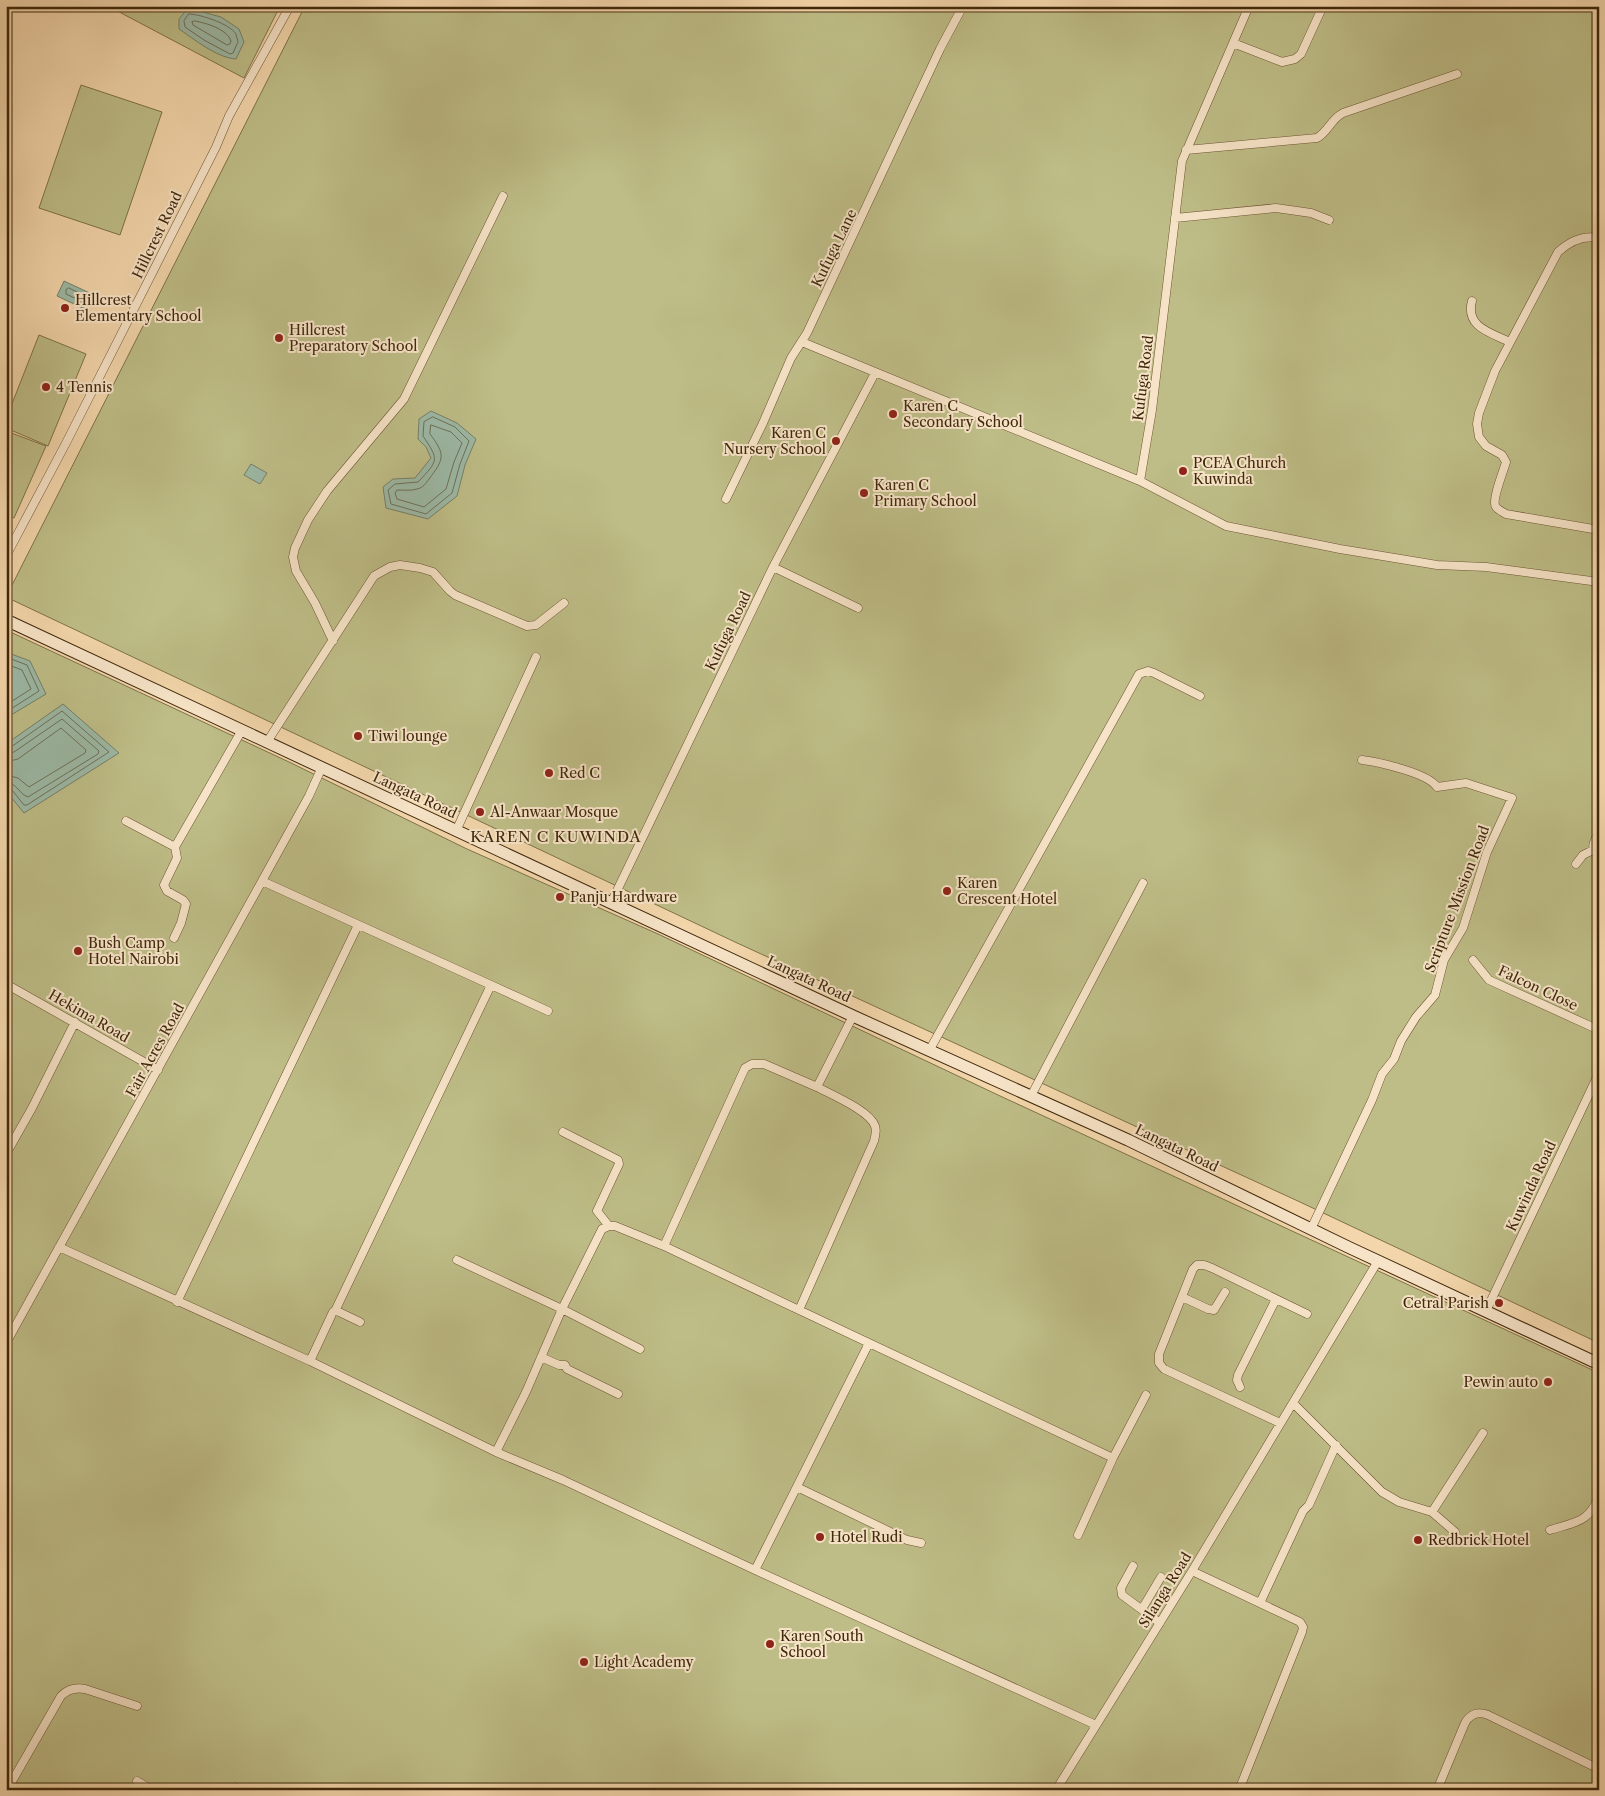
<svg xmlns="http://www.w3.org/2000/svg" width="1605" height="1796" viewBox="0 0 1605 1796" font-family="'Libre Caslon Text',serif">
  <rect width="100%" height="100%" fill="#f3d6ab"/>
  <filter id="stains"><feTurbulence type="fractalNoise" baseFrequency=".004" numOctaves="4"/><feColorMatrix values="0 0 0 0 .2 0 0 0 0 .09 0 0 0 0 .02 0 0 0 .5 -.17"/></filter>
  <radialGradient id="worn" r=".72"><stop offset=".6" stop-color="#630" stop-opacity="0"/><stop offset="1" stop-color="#630" stop-opacity=".3"/></radialGradient>
  <path fill="#bebd87" stroke="#7f7249" d="M108,6H280L244,78Z
    M305,6H1599V1343L1300,1202L735,942L6,597Z
    M81,85L162,112L120,235L39,208Z
    M39,335L86,354L48,446L6,428V419Z
    M6,431L46,446L14,518L6,515Z
    M6,630L289,762L467,849L658,934L998,1095L1599,1373V1790H6Z"/>
  <path fill="#9cb9a6" stroke="#777f68" d="M188,8L221,17L239,29L244,42L236,59C217,58 194,39 179,29V19Z
    M64,281L94,295L87,310L57,296Z
    M431,411L457,423L476,439L465,465L457,496L428,519L386,508L383,487L393,479L415,478L431,458L426,447L418,439L419,419Z
    M251,464L267,473L260,484L244,475Z
    M6,652L30,661L46,694L6,718Z
    M63,704L119,753L24,813L6,791V744Z"/>
  <g fill="none" stroke-linecap="round" stroke-linejoin="round">
    <path stroke="#6e7058" stroke-width="1" d="M189,14C200,14 230,24 236,34C236,35 238,41 238,42L233,53L230,54L204,40L185,27L184,21Z
      M195,21C206,23 227,29 231,41L230,44L227,45L193,25L192,22Z
      M69,288L85,296V301L83,302L66,294V290Z
      M433,417L455,427L469,441L460,464L452,493L426,514L391,504L388,490L395,484L418,482C439,460 439,460 423,436L424,422Z
      M431,425L451,432L462,443L454,462L446,489L424,507L397,499L395,493L397,490C404,490 411,491 417,489C423,488 426,483 429,479C444,459 446,455 430,434Z
      M6,657L27,665L39,691L6,712
      M6,664L22,670L31,689L6,705
      M6,748L11,747L62,711L109,752L27,805H24L12,790L6,789
      M6,754L14,752L62,719L99,751L98,754L28,797C19,794 17,783 6,782
      M6,762L18,759L61,728L86,750L85,753L29,787L18,778L6,775"/>
    <g stroke="#6d5433" stroke-width="9">
      <path id="street" d="M1233,43L1282,62L1295,59L1301,54L1323,6
        M1186,150L1317,138C1328,132 1331,119 1343,113L1457,74
        M1175,218L1276,208L1311,213L1329,220
        M1599,238C1583,235 1570,241 1558,252L1495,371L1479,413L1477,424L1479,437L1486,446L1502,455L1506,462C1504,470 1491,501 1496,507C1498,510 1503,512 1506,514L1599,530
        M1472,301C1465,327 1491,333 1510,342
        M802,342L1140,481L1226,526L1340,549L1437,565L1486,567L1599,582
        M1140,481L1152,410L1182,161L1249,6
        M726,499L763,423L791,358L807,333L940,49L963,6
        M6,556L66,443L216,147L229,116L290,6
        M773,567L858,608
        M333,641L315,603L296,571L293,557L295,548L308,520L327,491L404,399L503,196
        M267,742L374,576L390,567L400,565L420,568L433,572L450,591L455,595L527,626L536,625L564,603
        M126,821L175,847L242,730
        M456,831L536,657
        M1599,832C1594,842 1589,848 1599,856
        M1576,864L1583,855L1593,850
        M262,881L491,985L335,1311
        M611,903L773,567L875,373
        M174,938L181,923L186,904L183,900L167,891L164,885L177,858L175,847
        M1473,960L1489,980L1599,1030
        M6,984L158,1070
        M491,985L548,1011
        M929,1051L1139,674L1148,671L1154,673L1200,696
        M817,1087C832,1095 870,1111 875,1126C877,1131 875,1137 874,1141L799,1310L1113,1458
        M1031,1096L1143,883
        M563,1132L618,1160L619,1164L597,1211L609,1226
        M6,1154L32,1108L75,1022
        M1311,1229L1372,1100L1382,1074L1394,1059L1401,1041L1416,1017L1435,995L1444,960L1463,928L1487,852L1512,798L1466,783L1437,787C1428,773 1378,762 1362,760
        M664,1246L799,1310
        M59,1247L310,1361L496,1452L563,1480L755,1570L1096,1725
        M457,1260L562,1309L640,1349
        M1182,1297L1208,1309L1214,1310L1225,1292
        M177,1302L358,925
        M1486,1311L1599,1073
        M6,1343L262,881L309,796L322,767
        M541,1357L559,1365H565L567,1369L618,1394
        M310,1361L333,1312L337,1311L360,1322
        M1240,1387L1237,1380L1238,1375L1276,1299
        M1293,1403L1382,1492L1399,1502L1432,1512L1455,1532
        M1280,1423L1164,1369L1159,1363V1354L1193,1269L1197,1265H1204L1212,1268L1307,1314
        M496,1452L526,1392L562,1309L602,1229L609,1226H615L664,1246L745,1068L752,1064H764L817,1087L853,1016
        M797,1487L907,1540L921,1543
        M1432,1512L1483,1433
        M1550,1530C1575,1522 1589,1523 1599,1496
        M1078,1535L1113,1458L1146,1395
        M1133,1566L1121,1588L1122,1595L1160,1623
        M755,1570L869,1343
        M1192,1571L1300,1622L1303,1627L1302,1632L1239,1790
        M1260,1603L1303,1511L1309,1505L1336,1445
        M1142,1609L1161,1577
        M137,1781L152,1790
        M7,1790L61,1696C68,1689 75,1687 85,1689L137,1706
        M234,1790L235,1787
        M1056,1790L1192,1571L1378,1261
        M1437,1790L1465,1723C1470,1714 1478,1711 1488,1715L1599,1769"/>
    </g>
    <g stroke="#40280b" stroke-width="13">
      <path id="secondary" d="M6,620L853,1016L1128,1140L1348,1247L1599,1364"/>
    </g>
    <use href="#street" stroke="#f7e4c8" stroke-width="8"/>
    <use href="#secondary" stroke="#f7e4c8" stroke-width="11"/>
  </g>
  <g fill="#8f2418" stroke="#f7e4c8" stroke-width="2">
    <circle cx="65" cy="308" r="5"/>
    <circle cx="279" cy="338" r="5"/>
    <circle cx="46" cy="387" r="5"/>
    <circle cx="893" cy="414" r="5"/>
    <circle cx="836" cy="441" r="5"/>
    <circle cx="1183" cy="471" r="5"/>
    <circle cx="864" cy="493" r="5"/>
    <circle cx="358" cy="736" r="5"/>
    <circle cx="549" cy="773" r="5"/>
    <circle cx="480" cy="812" r="5"/>
    <circle cx="947" cy="891" r="5"/>
    <circle cx="560" cy="897" r="5"/>
    <circle cx="78" cy="951" r="5"/>
    <circle cx="1499" cy="1303" r="5"/>
    <circle cx="1548" cy="1382" r="5"/>
    <circle cx="820" cy="1537" r="5"/>
    <circle cx="1418" cy="1540" r="5"/>
    <circle cx="770" cy="1644" r="5"/>
    <circle cx="584" cy="1662" r="5"/>
  </g>
  <g text-anchor="middle" dominant-baseline="central" stroke-width="4" stroke-linejoin="round" paint-order="stroke">
    <g font-size="14" fill="#40280b" stroke="#f7e4c8">
      <text transform="translate(157 235) rotate(-64)">Hillcrest Road</text>
      <text transform="translate(834 248) rotate(-64)">Kufuga Lane</text>
      <text transform="translate(1143 378) rotate(-83)">Kufuga Road</text>
      <text transform="translate(728 631) rotate(-64)">Kufuga Road</text>
      <text transform="translate(415 795) rotate(25)">Langata Road</text>
      <text transform="translate(1457 899) rotate(-69)">Scripture Mission Road</text>
      <text transform="translate(809 979) rotate(25)">Langata Road</text>
      <text transform="translate(1538 988) rotate(25)">Falcon Close</text>
      <text transform="translate(89 1016) rotate(30)">Hekima Road</text>
      <text transform="translate(155 1050) rotate(-61)">Fair Acres Road</text>
      <text transform="translate(1177 1148) rotate(26)">Langata Road</text>
      <text transform="translate(1531 1186) rotate(-65)">Kuwinda Road</text>
      <text transform="translate(1165 1590) rotate(-58)">Silanga Road</text>
    </g>
    <g font-size="14" fill="#40280b" stroke="#f7e4c8" text-anchor="start">
      <text x="75" y="300">Hillcrest<tspan x="75" dy="16">Elementary School</tspan></text>
      <text x="289" y="330">Hillcrest<tspan x="289" dy="16">Preparatory School</tspan></text>
      <text x="56" y="387">4 Tennis</text>
      <text x="903" y="406">Karen C<tspan x="903" dy="16">Secondary School</tspan></text>
      <text x="826" y="433" text-anchor="end">Karen C<tspan x="826" dy="16">Nursery School</tspan></text>
      <text x="1193" y="463">PCEA Church<tspan x="1193" dy="16">Kuwinda</tspan></text>
      <text x="874" y="485">Karen C<tspan x="874" dy="16">Primary School</tspan></text>
      <text x="368" y="736">Tiwi lounge</text>
      <text x="559" y="773">Red C</text>
      <text x="490" y="812">Al-Anwaar Mosque</text>
      <text x="957" y="883">Karen<tspan x="957" dy="16">Crescent Hotel</tspan></text>
      <text x="570" y="897">Panju Hardware</text>
      <text x="88" y="943">Bush Camp<tspan x="88" dy="16">Hotel Nairobi</tspan></text>
      <text x="1489" y="1303" text-anchor="end">Cetral Parish</text>
      <text x="1538" y="1382" text-anchor="end">Pewin auto</text>
      <text x="830" y="1537">Hotel Rudi</text>
      <text x="1428" y="1540">Redbrick Hotel</text>
      <text x="780" y="1636">Karen South<tspan x="780" dy="16">School</tspan></text>
      <text x="594" y="1662">Light Academy</text>
    </g>
    <g font-size="15" letter-spacing="1" fill="#40280b" stroke="#f7e4c8">
      <text x="556" y="836">KAREN C KUWINDA</text>
    </g>
  </g>
  <rect width="1605" height="1796" fill="none" stroke="#f3d6ab" stroke-width="25"/>
  <rect x="8" y="8" width="1590" height="1781" fill="none" stroke="#40280b" stroke-width="2.5"/>
  <rect x="12" y="12" width="1580" height="1771" fill="none" stroke="#40280b"/>
  <rect width="100%" height="100%" filter="url(#stains)"/>
  <rect width="100%" height="100%" fill="url(#worn)"/>
</svg>
